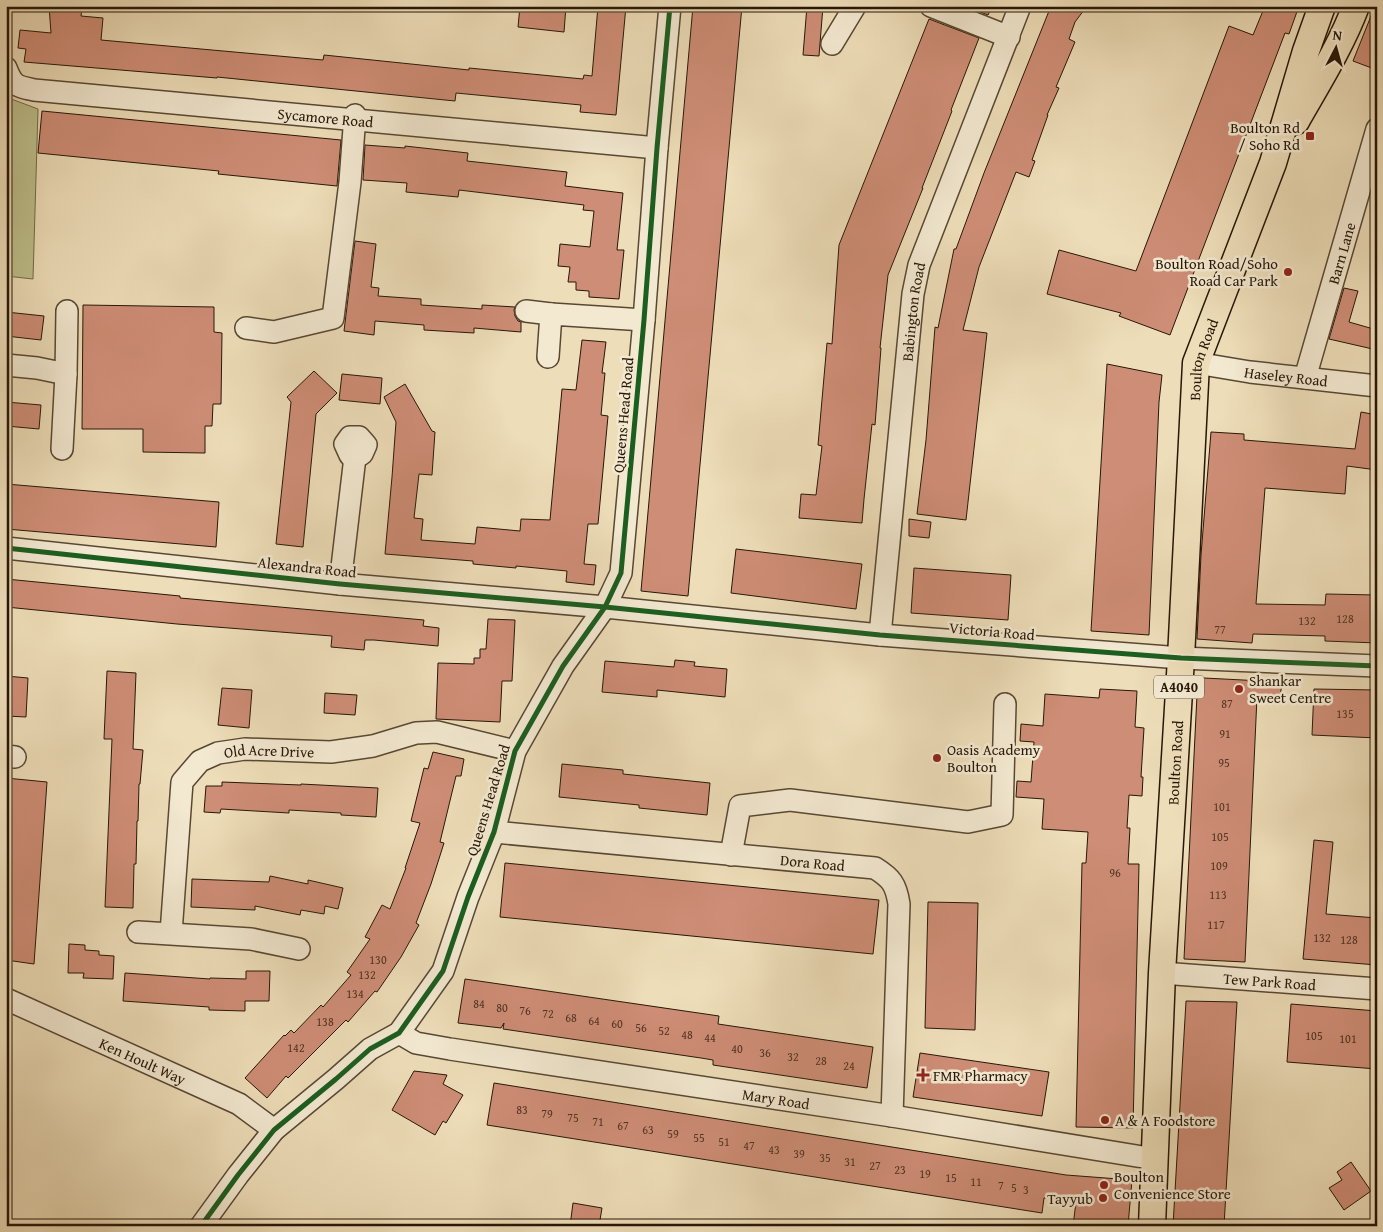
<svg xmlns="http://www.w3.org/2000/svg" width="1383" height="1232" viewBox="0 0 1383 1232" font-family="'Gentium Book Plus',serif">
  <rect width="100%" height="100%" fill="#edddb8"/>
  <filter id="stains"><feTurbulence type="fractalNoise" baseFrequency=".004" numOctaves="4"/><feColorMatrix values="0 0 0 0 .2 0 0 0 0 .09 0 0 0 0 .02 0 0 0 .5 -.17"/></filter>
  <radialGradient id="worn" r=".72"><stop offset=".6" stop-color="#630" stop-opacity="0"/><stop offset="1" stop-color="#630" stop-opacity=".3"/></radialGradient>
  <path fill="#bdbf8b" stroke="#726b49" d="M6,97L38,109L33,279L6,276Z"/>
  <path fill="#ce8d76" stroke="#271707" d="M49,6H71L82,8L81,16L103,18L101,40L323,60L324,55L469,70V68L583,79L584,75L592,76L598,6H626L616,115L580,112L581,105L456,93L455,101L217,77V78L24,62L26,49L18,48L20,30L51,33Z
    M520,6H566L564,32L518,27Z
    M693,6H742L688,596L641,591Z
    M807,6H823L819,56L803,55Z
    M965,6H992L988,15Z
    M1051,6H1087L1075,22L1069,39L1075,42L1056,87L1059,88L1047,115H1048L1032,160L1035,161L1029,177L1016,172L979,267L963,330L987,333L966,520L917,514L926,440L935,327L938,328L954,249H956L984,173Z
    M1265,6H1299L1289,34L1285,33L1170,335L1119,316L1121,313L1047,294L1059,250L1136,271L1229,26L1253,35Z
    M1375,6H1377V70L1353,61Z
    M929,19L979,38L951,110L952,111L922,188H923L888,275L880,348H881L875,425L872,424L864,499L862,523L799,518L801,494L816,495L822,446L818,445L827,343L832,344L839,245Z
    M42,111L341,140L337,186L218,174L219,171L38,153Z
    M365,145L405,148V146L468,153L467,161L567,172L565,186L623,193L617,250H624L619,299L589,297V291L576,290V282H568L570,267L558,266L560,244L590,247L594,211L583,210L584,205L459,190L458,197L406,192L407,183L363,180Z
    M355,241L376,244L371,287L379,288L378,296L421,299V305L482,309V305L515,307L514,310L515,316L518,321L521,322V332L474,328V333L424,330V325L375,321L374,335L344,331Z
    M1344,288L1358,291L1349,322L1377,330V350L1329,339Z
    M83,305L214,307V332L222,333L221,404H213L212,426H205V453L143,452V429H82Z
    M6,312L44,316L41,340L6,336Z
    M582,340L606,342L602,373H605L601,415L608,416L598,524H588L584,564L596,565L594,585L566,582L567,571L516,566V568L473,564V561L385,554L392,477L396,422L384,397L405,384L432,431L435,432L432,475L419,474L414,518L423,519L421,540L475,544L477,527L520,531L521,519L550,520L562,389L576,390Z
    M1107,364L1162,375L1159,402L1149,635L1091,631Z
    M314,371L337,393L316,414L303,547L276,544L291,402L287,397Z
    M342,374L382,378L380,404L339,400Z
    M6,402L41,405L39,429L6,426Z
    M1361,412L1377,415V470L1347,466L1345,494L1265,488L1256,604L1325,605L1326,594L1377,595V643L1325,641V636L1253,634L1252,643L1197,639L1201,555L1211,432L1244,434V440L1355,449Z
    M6,484L219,502L216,547L6,529Z
    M909,519L931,522L929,538L909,536Z
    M736,549L862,564L856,609L731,593Z
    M914,568L1011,575L1008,620L911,613Z
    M6,579L180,596V598L424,620L423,626L439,628L438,646L374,640H365L364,650L331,647L332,636L177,624L6,607Z
    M488,619L515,620L512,681H502L500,722L436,719L438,663L474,664V658H480V649H486Z
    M675,660L695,662L694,666L727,669L725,697L657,690V697L602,692L605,661L674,667Z
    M107,671L136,673L133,749L143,750L140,784H139L138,821H137L136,864H134L133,908L105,907L112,739H104Z
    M6,676L28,678L26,717L6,716Z
    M1204,678L1282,682L1280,698L1257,697L1245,962L1184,959L1197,695L1198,682Z
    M222,688L252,690L249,728L218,725Z
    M1100,689L1137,691L1135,727L1144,728L1141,777H1143L1142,796L1129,795L1127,828H1130L1128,864H1139L1133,1128L1076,1127L1082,863H1086L1088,832L1042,829L1044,799L1016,797L1017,781L1031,782L1034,742L1020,741L1021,724L1043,726L1045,694L1099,698Z
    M1314,689L1377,690V738L1312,735Z
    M325,693L357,695L355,715L324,713Z
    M433,752L464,759L461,776H456L440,842L444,843L431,884L416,923L419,925L401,957L377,992L375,991L348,1022L346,1020L288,1078L286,1076L267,1098L245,1078L284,1035L285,1036L291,1030L294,1033L321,1005L323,1007L351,975L347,972L370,939L365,937L382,905L390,909L406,868H405L420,823L411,821L424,768L428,769Z
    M562,764L623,770V774L710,783L707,815L639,808V805L559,797Z
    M6,778L47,782L34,964L6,960Z
    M222,782L301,785V784L378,788L376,817L341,815V813L289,810V813L221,809L220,813L204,812L206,786H222Z
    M1314,840L1333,842L1326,914L1377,918V965L1303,959Z
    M505,863L879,900L873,954L500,917Z
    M270,876L308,884V880L343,888L338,909L325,906L324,914L301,910L300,915L255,906V910L191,907L192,879L269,882Z
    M928,902L978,903L975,1030L925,1028Z
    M69,944L85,945V950L99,951V955L114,956L113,979L83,978L84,973H68Z
    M246,971H270L269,1001H245V1011L209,1010V1007L123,1001L125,973L210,979V978L246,979Z
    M465,979L719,1016L718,1024L873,1047L867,1088L713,1065V1060L701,1058L503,1029L504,1023L501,1028L458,1023Z
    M1186,1001L1237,1002L1224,1226H1173Z
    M1291,1004L1377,1011V1069L1287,1062Z
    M920,1053L1049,1072L1042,1116L913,1097Z
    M414,1071L447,1075L443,1084L463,1095L446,1123L443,1121L435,1135L392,1110Z
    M494,1083L1066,1175L1132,1180L1128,1226H1073L1076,1202L1044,1198L1042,1213L487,1125Z
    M1351,1162L1371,1191L1344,1210L1329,1188L1342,1180L1337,1172Z
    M573,1203L602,1208L599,1226H570Z"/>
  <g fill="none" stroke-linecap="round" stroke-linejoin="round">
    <g stroke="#584833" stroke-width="24">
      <g id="minor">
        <path d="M931,6L1009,37"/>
        <path d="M832,44L855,6"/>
        <path id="s1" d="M6,68C13,86 16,86 34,90L657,148"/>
        <path d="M526,311L551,314"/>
        <path d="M246,328L274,332L333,318L350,182L355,115"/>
        <path d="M548,357L551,314L644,320"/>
        <path id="s2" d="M1196,363L1250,372L1377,386"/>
        <path d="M6,365L37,368L66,374L67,311"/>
        <path id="s3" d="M1305,378L1377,129"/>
        <path d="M350,437H359L366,445L362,454L355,457L350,455L345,444Z"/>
        <path d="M62,449L66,374"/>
        <path d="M6,548L340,584L605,607L880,635L1181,658L1377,666"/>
        <path d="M340,584L355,457"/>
        <path id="s4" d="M880,635L913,294L919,265L1020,6"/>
        <path d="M6,756L15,757"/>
        <path id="s5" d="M494,832L875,868C891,878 896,884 899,904L892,1116"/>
        <path d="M731,855L740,806L790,800L968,822L1002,815L1005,704"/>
        <path d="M138,932L251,939L299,949"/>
        <path id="s6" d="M171,933L182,782L200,761L218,753L245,749L331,752L373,746L416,733L437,732L515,751"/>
        <path id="s7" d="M1162,973L1377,989"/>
        <path id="s8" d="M6,999L239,1104L274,1130"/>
        <path id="s9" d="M399,1033L416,1043L450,1049L892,1116L1155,1159"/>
        <path d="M201,1226L238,1175L274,1130L336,1079L370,1049L399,1033L443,971L468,897L494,832L515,751L563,666L605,607L621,573L644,320L657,148L670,6"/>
      </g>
    </g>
    <g stroke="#271707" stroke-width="29">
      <g id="major">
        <path d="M1296,121C1317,84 1341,46 1356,6"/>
        <path id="s10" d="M1152,1226L1162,973L1181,658L1196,363L1273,163L1306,51L1322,6"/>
      </g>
    </g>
    <use href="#minor" stroke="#f3e9d1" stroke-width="21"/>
    <use href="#major" stroke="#edddb8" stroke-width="26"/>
    <path stroke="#271707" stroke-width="1" d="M6,1220L18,1226"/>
    <g stroke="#f3e9d1" stroke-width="8">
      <path id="cycleway" d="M6,548L340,584L605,607L880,635L1181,658L1377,666
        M201,1226L238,1175L274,1130L336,1079L370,1049L399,1033L443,971L468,897L494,832L515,751L563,666L605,607L621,573L644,320L657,148L670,6"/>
    </g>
    <use href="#cycleway" stroke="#1b5e20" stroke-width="5"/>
  </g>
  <g fill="#8f2418" stroke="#f3e9d1" stroke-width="2">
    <rect x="1305" y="131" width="10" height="10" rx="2.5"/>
    <circle cx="1288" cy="272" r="5"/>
    <circle cx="1239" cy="689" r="5"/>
    <circle cx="937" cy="758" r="5"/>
    <path d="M920.5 1067.5h5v5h5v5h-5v5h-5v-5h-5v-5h5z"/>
    <circle cx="1105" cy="1120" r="5"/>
    <circle cx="1104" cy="1185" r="5"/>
    <circle cx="1103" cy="1198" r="5"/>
  </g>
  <g text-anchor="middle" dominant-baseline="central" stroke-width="5" stroke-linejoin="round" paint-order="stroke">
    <g font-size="12" fill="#513423">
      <text x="1345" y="618">128</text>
      <text x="1307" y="620">132</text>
      <text x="1220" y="629">77</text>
      <text x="1227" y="703">87</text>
      <text x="1345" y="713">135</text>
      <text x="1225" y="733">91</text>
      <text x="1224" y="762">95</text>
      <text x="1222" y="806">101</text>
      <text x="1220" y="836">105</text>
      <text x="1219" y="865">109</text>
      <text x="1115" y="872">96</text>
      <text x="1218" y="894">113</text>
      <text x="1216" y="924">117</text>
      <text x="1322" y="937">132</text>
      <text x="1349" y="939">128</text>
      <text x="378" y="959">130</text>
      <text x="367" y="974">132</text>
      <text x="355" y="993">134</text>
      <text x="479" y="1003">84</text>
      <text x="502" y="1007">80</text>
      <text x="525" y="1010">76</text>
      <text x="548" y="1013">72</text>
      <text x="571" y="1017">68</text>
      <text x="594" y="1020">64</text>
      <text x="325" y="1021">138</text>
      <text x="617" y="1023">60</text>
      <text x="641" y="1027">56</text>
      <text x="664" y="1030">52</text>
      <text x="687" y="1034">48</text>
      <text x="1314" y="1035">105</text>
      <text x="710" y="1037">44</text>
      <text x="1348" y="1038">101</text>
      <text x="296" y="1047">142</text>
      <text x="737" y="1048">40</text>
      <text x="765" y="1052">36</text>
      <text x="793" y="1056">32</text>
      <text x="821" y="1060">28</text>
      <text x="849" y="1065">24</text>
      <text x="522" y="1109">83</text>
      <text x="547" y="1113">79</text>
      <text x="573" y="1117">75</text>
      <text x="598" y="1121">71</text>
      <text x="623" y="1125">67</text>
      <text x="648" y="1129">63</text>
      <text x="673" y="1133">59</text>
      <text x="699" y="1137">55</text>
      <text x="724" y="1141">51</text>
      <text x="749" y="1145">47</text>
      <text x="774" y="1149">43</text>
      <text x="799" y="1153">39</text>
      <text x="825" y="1157">35</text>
      <text x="850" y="1161">31</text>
      <text x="875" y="1165">27</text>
      <text x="900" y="1169">23</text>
      <text x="925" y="1173">19</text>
      <text x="951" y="1177">15</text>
      <text x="976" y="1181">11</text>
      <text x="1001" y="1185">7</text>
      <text x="1014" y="1187">5</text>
      <text x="1026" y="1189">3</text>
    </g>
    <rect fill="#f3e9d1" stroke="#645644" stroke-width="1" x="1154" y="675.5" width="50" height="23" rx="4"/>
    <g font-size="14" font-weight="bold" fill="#271707">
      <text x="1179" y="687">A4040</text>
    </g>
    <g font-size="15" fill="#271707" stroke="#f3e9d1">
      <text stroke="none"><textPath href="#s1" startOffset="331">Sycamore Road</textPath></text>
      <text stroke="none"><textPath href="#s3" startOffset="130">Barn Lane</textPath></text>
      <text stroke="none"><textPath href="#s4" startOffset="325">Babington Road</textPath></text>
      <text stroke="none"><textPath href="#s10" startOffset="869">Boulton Road</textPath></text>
      <text stroke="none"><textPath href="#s2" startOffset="91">Haseley Road</textPath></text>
      <text transform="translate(623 415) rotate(-85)">Queens Head Road</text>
      <text transform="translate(307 567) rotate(6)">Alexandra Road</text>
      <text transform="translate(992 631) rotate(5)">Victoria Road</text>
      <text stroke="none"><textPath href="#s6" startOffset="250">Old Acre Drive</textPath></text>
      <text stroke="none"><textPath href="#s10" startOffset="464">Boulton Road</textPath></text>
      <text transform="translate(488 800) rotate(-73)">Queens Head Road</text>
      <text stroke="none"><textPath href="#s5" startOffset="320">Dora Road</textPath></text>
      <text stroke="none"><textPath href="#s7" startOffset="108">Tew Park Road</textPath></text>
      <text stroke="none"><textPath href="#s8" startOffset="150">Ken Hoult Way</textPath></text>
      <text stroke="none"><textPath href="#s9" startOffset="384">Mary Road</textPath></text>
    </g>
    <g font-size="15" fill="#271707" stroke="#f3e9d1" text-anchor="start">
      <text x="1300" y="127" text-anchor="end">Boulton Rd<tspan x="1300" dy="17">/ Soho Rd</tspan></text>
      <text x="1278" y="263" text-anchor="end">Boulton Road/Soho<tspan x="1278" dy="17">Road Car Park</tspan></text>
      <text x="1249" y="680">Shankar<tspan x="1249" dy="17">Sweet Centre</tspan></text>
      <text x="947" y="749">Oasis Academy<tspan x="947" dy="17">Boulton</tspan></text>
      <text x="933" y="1075">FMR Pharmacy</text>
      <text x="1115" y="1120">A &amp; A Foodstore</text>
      <text x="1114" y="1176">Boulton<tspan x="1114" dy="17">Convenience Store</tspan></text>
      <text x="1093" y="1198" text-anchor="end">Tayyub</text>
    </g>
  </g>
  <rect width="1383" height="1232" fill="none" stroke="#edddb8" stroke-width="25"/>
  <rect x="8" y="8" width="1368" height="1217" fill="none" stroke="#271707" stroke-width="2.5"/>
  <rect x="12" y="12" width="1358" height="1207" fill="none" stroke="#271707"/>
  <g transform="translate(1336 48) rotate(6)" stroke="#f3e9d1" stroke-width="4" paint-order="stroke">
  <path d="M0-4L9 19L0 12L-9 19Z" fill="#271707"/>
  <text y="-8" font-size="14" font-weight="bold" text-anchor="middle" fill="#271707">N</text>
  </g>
  <rect width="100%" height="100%" filter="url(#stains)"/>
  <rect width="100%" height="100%" fill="url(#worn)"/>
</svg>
